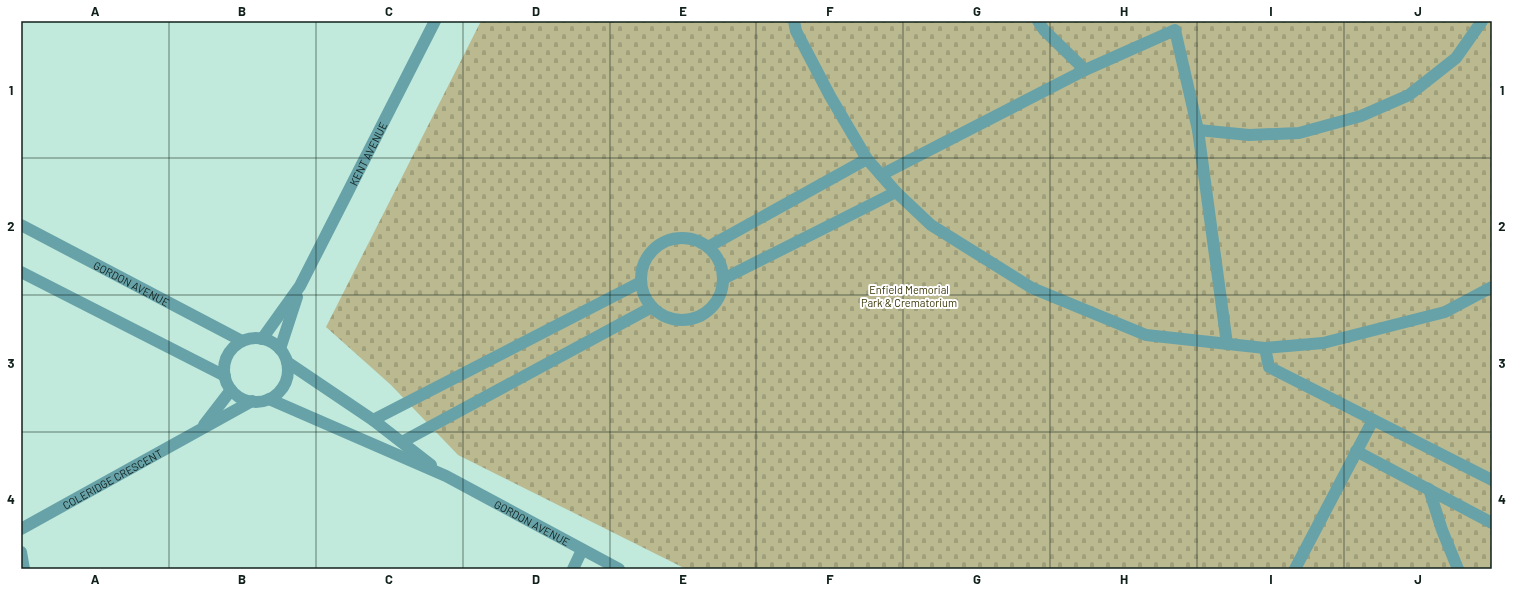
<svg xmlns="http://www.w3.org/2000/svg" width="1513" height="590" viewBox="0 0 1513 590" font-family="Barlow,sans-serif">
  <defs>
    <pattern id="cemetery-stones" width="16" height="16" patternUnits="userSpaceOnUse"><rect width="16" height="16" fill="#bab990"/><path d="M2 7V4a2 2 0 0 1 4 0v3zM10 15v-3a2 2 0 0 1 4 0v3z" fill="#9f9f7c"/></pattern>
  </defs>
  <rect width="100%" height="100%" fill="#c1eadc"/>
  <path fill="url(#cemetery-stones)" d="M481,21H1492V569H686L458,455L391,385L326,327Z"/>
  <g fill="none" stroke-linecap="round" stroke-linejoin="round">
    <g stroke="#67a2a8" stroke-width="12">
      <path d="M794,21L796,31L830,96L867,159L896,192L931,225L1032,288L1146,335L1265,348L1323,343L1445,312L1492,287"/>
      <path d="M1038,21L1044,30L1085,70"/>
      <path d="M1198,130L1249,135L1299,133L1361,116L1409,95L1456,58L1482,21"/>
      <path d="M881,175L1085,70L1175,30L1198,130L1227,344"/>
      <path id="s1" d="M21,225L242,341"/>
      <circle cx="682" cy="279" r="41"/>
      <path d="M708,247L867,159"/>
      <path d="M21,272L225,376"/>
      <path d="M723,279L896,192"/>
      <circle cx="256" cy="370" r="32"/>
      <path id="s2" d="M262,339L300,286L435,21"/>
      <path d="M1265,348L1269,367L1492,480"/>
      <path d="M280,349L297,297"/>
      <path d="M287,362L373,420L431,465"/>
      <path id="s3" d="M269,399L446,476L619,569"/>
      <path d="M373,420L641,282"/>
      <path d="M204,425L231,390"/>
      <path d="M402,442L652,307"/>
      <path d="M1356,451L1492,523"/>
      <path d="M1429,489L1442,530L1458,569"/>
      <path id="s4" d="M21,529L252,401"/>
      <path d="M21,552L24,569"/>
      <path d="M573,569L582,550"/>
      <path d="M1295,569L1373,420"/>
    </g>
  </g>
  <path fill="none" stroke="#10201b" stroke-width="1" stroke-opacity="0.55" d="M169,21V569M316,21V569M463,21V569M610,21V569M756,21V569M903,21V569M1050,21V569M1197,21V569M1344,21V569M21,158H1492M21,295H1492M21,432H1492"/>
  <g text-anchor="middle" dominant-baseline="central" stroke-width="4" stroke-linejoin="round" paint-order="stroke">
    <g font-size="11" fill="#10201b" stroke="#fff">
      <text stroke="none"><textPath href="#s2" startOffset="214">KENT AVENUE</textPath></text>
      <text stroke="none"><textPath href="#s1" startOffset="125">GORDON AVENUE</textPath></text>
      <text stroke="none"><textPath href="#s4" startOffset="104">COLERIDGE CRESCENT</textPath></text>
      <text stroke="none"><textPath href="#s3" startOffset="291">GORDON AVENUE</textPath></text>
    </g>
    <g font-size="11" fill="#393606" stroke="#fff">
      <text x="909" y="289">Enfield Memorial<tspan x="909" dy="13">Park &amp; Crematorium</tspan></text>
    </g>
  </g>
  <rect width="1513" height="590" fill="none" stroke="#ffffff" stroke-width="44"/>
  <rect x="22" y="22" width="1469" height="546" fill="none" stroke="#10201b" stroke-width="1.5"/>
  <g font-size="13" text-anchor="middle" font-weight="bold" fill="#10201b">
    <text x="95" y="16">A</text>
    <text x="242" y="16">B</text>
    <text x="389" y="16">C</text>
    <text x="536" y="16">D</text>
    <text x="683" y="16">E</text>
    <text x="830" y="16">F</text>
    <text x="977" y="16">G</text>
    <text x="1124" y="16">H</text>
    <text x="1271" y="16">I</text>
    <text x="1418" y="16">J</text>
    <text x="11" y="95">1</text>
    <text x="1502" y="95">1</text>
    <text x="11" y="231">2</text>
    <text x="1502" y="231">2</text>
    <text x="11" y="368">3</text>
    <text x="1502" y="368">3</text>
    <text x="11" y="504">4</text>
    <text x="1502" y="504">4</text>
    <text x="95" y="584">A</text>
    <text x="242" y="584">B</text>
    <text x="389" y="584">C</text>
    <text x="536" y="584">D</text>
    <text x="683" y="584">E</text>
    <text x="830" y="584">F</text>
    <text x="977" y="584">G</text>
    <text x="1124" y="584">H</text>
    <text x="1271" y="584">I</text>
    <text x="1418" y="584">J</text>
  </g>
</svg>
